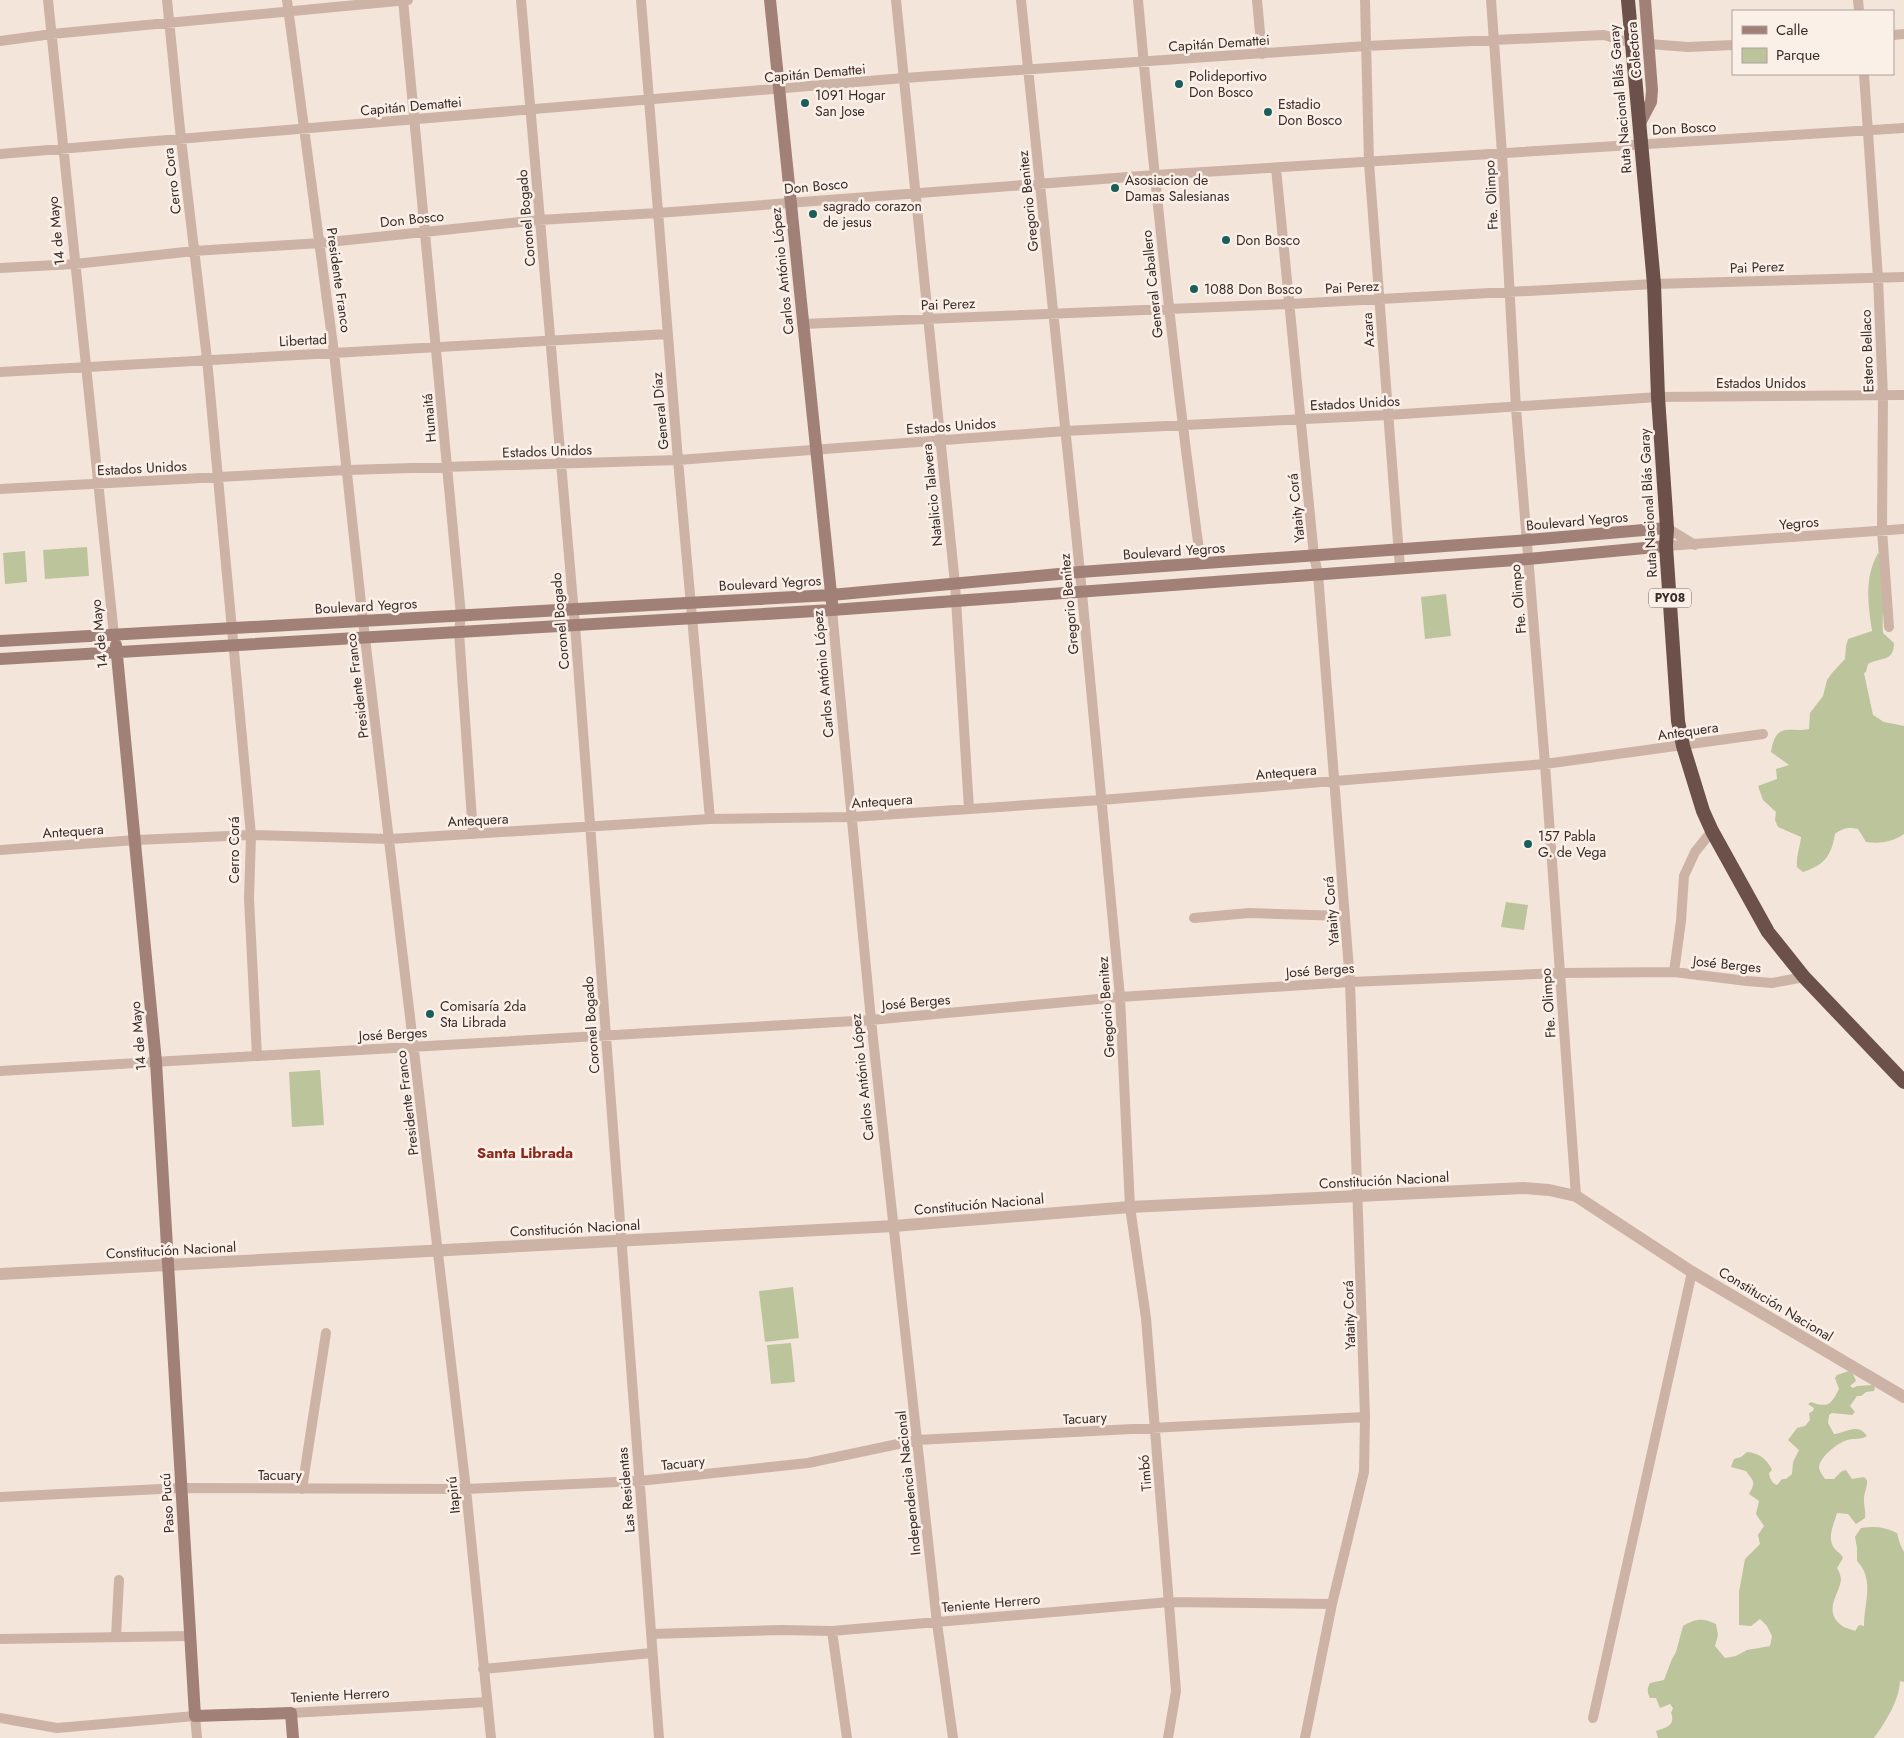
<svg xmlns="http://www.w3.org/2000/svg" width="1904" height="1738" viewBox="0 0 1904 1738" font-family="Jost,sans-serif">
  <rect width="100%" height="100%" fill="#f4e5db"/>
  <path fill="#bbc49a" d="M87,547L89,576L45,579L43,550Z
    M25,551L27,582L5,584L3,553Z
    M1878,553C1889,570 1881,612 1883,633L1894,643C1894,662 1881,657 1868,664L1866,672L1864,673L1873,715L1884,722L1904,726V834C1892,842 1880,844 1866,842L1858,829C1848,827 1843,828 1835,834C1831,857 1824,865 1803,872L1797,867C1796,856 1800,847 1801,837L1778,827L1775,820L1776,812L1763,800L1758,786L1777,779L1776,769L1789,765L1771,752C1776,721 1789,733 1809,729L1810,713L1823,696L1827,680L1832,673L1845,659L1846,646L1848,639L1872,631C1868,604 1864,578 1878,553Z
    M1446,594L1451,636L1425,639L1421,597Z
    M1506,902L1528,905L1524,930L1501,927Z
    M320,1070L324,1125L292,1127L289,1072Z
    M793,1287L799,1338L765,1342L759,1291Z
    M791,1343L795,1382L771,1384L767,1345Z
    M1849,1371L1853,1374L1856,1381L1850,1386L1853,1388L1857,1386L1873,1385L1875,1388L1874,1391L1866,1392L1861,1396H1857L1850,1406L1855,1412L1852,1415L1832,1413L1829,1415L1828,1423L1834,1434C1845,1433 1858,1422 1867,1436C1861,1440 1854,1438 1847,1440C1838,1443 1819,1457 1819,1468C1820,1472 1823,1476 1825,1479H1834L1842,1471L1846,1470L1852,1479L1864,1477L1867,1480C1868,1487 1863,1494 1864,1501C1864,1507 1866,1511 1865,1518L1856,1524L1848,1514L1837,1513C1834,1524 1826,1539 1835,1549C1838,1553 1841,1553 1843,1558L1837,1568C1839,1571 1841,1576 1841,1580C1839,1595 1823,1610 1841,1625C1844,1628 1851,1629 1855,1631L1859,1625L1864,1626C1864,1602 1875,1580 1857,1561V1548L1855,1537L1861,1528C1875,1526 1885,1527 1897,1533L1900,1544L1904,1552V1682L1900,1681C1899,1701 1886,1721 1874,1738H1658L1656,1731C1666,1728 1676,1725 1671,1713L1673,1708L1670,1704L1660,1708L1656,1698H1650C1647,1692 1647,1689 1650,1683L1664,1680L1672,1659L1676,1652L1683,1626C1696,1618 1703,1618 1716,1624L1718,1635L1715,1646L1725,1658L1736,1656L1747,1650L1770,1646L1772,1636L1767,1626L1760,1619L1751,1626L1739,1625V1592L1745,1559L1760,1544L1758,1535L1764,1526L1756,1514L1759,1501L1749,1494C1756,1482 1754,1482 1746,1471L1731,1467L1734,1459L1741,1457L1747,1452C1759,1453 1767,1459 1772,1470L1769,1473C1770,1479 1772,1483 1777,1485L1782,1479H1786L1792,1474L1793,1462L1799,1450L1788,1440L1797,1428L1805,1426L1810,1420L1809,1413L1813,1411L1814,1408L1808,1404L1811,1402C1828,1408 1831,1405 1839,1389L1835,1378L1837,1375Z"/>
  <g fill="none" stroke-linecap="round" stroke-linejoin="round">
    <path stroke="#cdb3a6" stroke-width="10" d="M48,0L114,635
      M167,0L181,139L207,359L251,835L249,899L257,1056
      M287,0L334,353L363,621L466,1489L491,1738
      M403,0L461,615L459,632L473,834
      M521,0L575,625L659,1738
      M641,0L678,460L710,819
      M896,0L955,584L969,809
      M1021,0L1080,572L1120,997L1130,1207L1146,1318L1176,1691L1168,1738
      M1138,0C1155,188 1175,376 1201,564
      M1257,0L1262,54
      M1365,0L1369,163L1400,568
      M1491,0L1502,153L1516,408L1545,764L1576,1196
      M1858,0L1859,11
      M1893,35L1904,34
      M0,41L52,34L408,0
      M1649,44L1688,47L1733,45
      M1864,74L1878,278L1883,396L1882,530L1889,627
      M0,154L904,78L1366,46L1604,35L1631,43
      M1276,168L1314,556L1318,574L1350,982L1365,1417L1364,1472L1332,1604L1305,1738
      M0,268L75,264L194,251L320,243L539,220L658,213L1155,175L1904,128
      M802,324L1290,304L1654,284L1904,277
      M0,372L668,334
      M0,489L347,470L678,460L1065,431L1388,415L1658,397L1904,395
      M1667,528L1695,545
      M1666,546L1904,529
      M832,610L871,1020L937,1623L953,1738
      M0,850L136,840L251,835L390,839L710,819L852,817L1101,800L1545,764L1763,734
      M1194,918L1249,913L1345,916
      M1674,972L1681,921L1684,876L1695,852L1712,831
      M0,1071L871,1020L1120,997L1350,982L1560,973L1674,972L1747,981L1772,983L1804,977
      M302,1489L326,1333
      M0,1497L181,1488L466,1489L639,1481L808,1463L917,1440L1365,1417
      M832,1631L847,1738
      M652,1634L782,1630L832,1631L1169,1602L1332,1604
      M116,1637L119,1580
      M0,1639L190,1636
      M483,1669L652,1653
      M291,1713L487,1702
      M0,1718L57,1728L195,1716L197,1738
      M1593,1718L1692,1272"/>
    <path stroke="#cdb3a6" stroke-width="12" d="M0,1274L894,1226L1130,1207L1523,1188L1549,1190L1576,1196L1692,1272L1904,1397"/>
    <path stroke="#a18177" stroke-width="12" d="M770,0L832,603
      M1639,125L1651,102L1652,90L1645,0
      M0,641L831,595L1080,572L1528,540L1667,528
      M116,645L156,1062L195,1716L291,1713L293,1738
      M0,659L832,610L1528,559L1666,546"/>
    <path stroke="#6b514a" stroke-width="14" d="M1628,0L1654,284L1658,397L1667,528L1666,546L1678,721L1683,746L1703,811L1712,831L1768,932L1804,977L1904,1082"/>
  </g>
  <g fill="#195e5a" stroke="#fbf0e8" stroke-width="2">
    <circle cx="1179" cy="84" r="5"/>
    <circle cx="805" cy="103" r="5"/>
    <circle cx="1268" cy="112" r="5"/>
    <circle cx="1115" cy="188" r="5"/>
    <circle cx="813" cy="214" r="5"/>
    <circle cx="1226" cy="240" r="5"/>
    <circle cx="1194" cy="289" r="5"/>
    <circle cx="1528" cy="844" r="5"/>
    <circle cx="430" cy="1014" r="5"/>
  </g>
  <g text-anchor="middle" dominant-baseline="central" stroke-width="5" stroke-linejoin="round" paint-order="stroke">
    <rect fill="#fbf0e8" stroke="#736662" stroke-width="1" x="1649" y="588.5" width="42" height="19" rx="4"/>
    <g font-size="12" font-weight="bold" fill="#392b28">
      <text x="1670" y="598">PY08</text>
    </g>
    <g font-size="14" fill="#392b28" stroke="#fbf0e8">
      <text transform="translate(1219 43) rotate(-4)">Capitán Demattei</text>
      <text transform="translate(1634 50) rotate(-95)">Colectora</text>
      <text transform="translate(815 73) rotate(-5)">Capitán Demattei</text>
      <text transform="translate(1620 99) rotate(-95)">Ruta Nacional Blás Garay</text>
      <text transform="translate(411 106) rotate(-5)">Capitán Demattei</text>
      <text transform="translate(1684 128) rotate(-3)">Don Bosco</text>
      <text transform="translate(172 181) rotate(-97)">Cerro Cora</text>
      <text transform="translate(816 186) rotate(-5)">Don Bosco</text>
      <text transform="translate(1491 195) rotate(-93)">Fte. Olimpo</text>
      <text transform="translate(1028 201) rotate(-96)">Gregorio Benitez</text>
      <text transform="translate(526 218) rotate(-95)">Coronel Bogado</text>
      <text transform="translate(412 219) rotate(-6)">Don Bosco</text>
      <text transform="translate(56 231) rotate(-96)">14 de Mayo</text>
      <text transform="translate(1757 267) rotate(-2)">Pai Perez</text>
      <text transform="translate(782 271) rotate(-96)">Carlos António López</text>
      <text transform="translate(339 280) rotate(82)">Presidente Franco</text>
      <text transform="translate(1152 284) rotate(-96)">General Caballero</text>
      <text transform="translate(1352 287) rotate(-3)">Pai Perez</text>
      <text transform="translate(948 304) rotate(-2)">Pai Perez</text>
      <text transform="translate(1368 330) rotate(-94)">Azara</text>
      <text transform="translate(303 340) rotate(-3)">Libertad</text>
      <text transform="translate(1867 351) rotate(-92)">Estero Bellaco</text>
      <text x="1761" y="383">Estados Unidos</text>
      <text transform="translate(1355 403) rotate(-3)">Estados Unidos</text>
      <text transform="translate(660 411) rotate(-95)">General Díaz</text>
      <text transform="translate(429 418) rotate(-95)">Humaitá</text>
      <text transform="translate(951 426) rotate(-4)">Estados Unidos</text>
      <text transform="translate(547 451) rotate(-2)">Estados Unidos</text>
      <text transform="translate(142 468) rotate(-3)">Estados Unidos</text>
      <text transform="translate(932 495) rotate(-96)">Natalicio Talavera</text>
      <text transform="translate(1648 503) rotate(-93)">Ruta Nacional Blás Garay</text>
      <text transform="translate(1296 508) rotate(-96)">Yataity Corá</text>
      <text transform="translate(1577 521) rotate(-5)">Boulevard Yegros</text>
      <text transform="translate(1799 523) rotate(-5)">Yegros</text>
      <text transform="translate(1174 551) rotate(-4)">Boulevard Yegros</text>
      <text transform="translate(770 583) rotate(-3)">Boulevard Yegros</text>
      <text transform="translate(1518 599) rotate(-95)">Fte. Olimpo</text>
      <text transform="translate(1069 604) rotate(-95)">Gregorio Benitez</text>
      <text transform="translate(366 606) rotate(-3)">Boulevard Yegros</text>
      <text transform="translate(560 621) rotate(-95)">Coronel Bogado</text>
      <text transform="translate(99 634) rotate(-96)">14 de Mayo</text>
      <text transform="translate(823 674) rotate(-95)">Carlos António López</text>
      <text transform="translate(357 686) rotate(-97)">Presidente Franco</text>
      <text transform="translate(1688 731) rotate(-8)">Antequera</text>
      <text transform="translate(1286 772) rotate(-5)">Antequera</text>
      <text transform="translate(882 801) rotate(-4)">Antequera</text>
      <text transform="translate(478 820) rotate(-3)">Antequera</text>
      <text transform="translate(73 831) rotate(-4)">Antequera</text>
      <text transform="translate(234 850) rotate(-90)">Cerro Corá</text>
      <text transform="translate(1331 911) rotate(-95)">Yataity Corá</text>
      <text transform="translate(1727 964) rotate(6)">José Berges</text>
      <text transform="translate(1320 970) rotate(-4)">José Berges</text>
      <text transform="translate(916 1002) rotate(-5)">José Berges</text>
      <text transform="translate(1548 1003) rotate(-94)">Fte. Olimpo</text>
      <text transform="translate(1106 1007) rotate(-94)">Gregorio Benitez</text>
      <text transform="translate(591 1025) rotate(-94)">Coronel Bogado</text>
      <text transform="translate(393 1034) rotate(-3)">José Berges</text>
      <text transform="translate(138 1036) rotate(-95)">14 de Mayo</text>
      <text transform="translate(862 1077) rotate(-96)">Carlos António López</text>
      <text transform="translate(407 1103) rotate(-97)">Presidente Franco</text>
      <text transform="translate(1384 1180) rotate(-3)">Constitución Nacional</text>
      <text transform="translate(979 1204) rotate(-5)">Constitución Nacional</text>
      <text transform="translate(575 1228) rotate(-3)">Constitución Nacional</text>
      <text transform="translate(171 1250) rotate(-3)">Constitución Nacional</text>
      <text transform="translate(1776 1304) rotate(31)">Constitución Nacional</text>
      <text transform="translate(1349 1315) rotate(-92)">Yataity Corá</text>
      <text transform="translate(1085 1418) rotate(-3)">Tacuary</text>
      <text transform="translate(683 1463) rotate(-6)">Tacuary</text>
      <text transform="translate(1145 1473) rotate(-95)">Timbó</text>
      <text x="280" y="1475">Tacuary</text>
      <text transform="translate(908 1483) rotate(-96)">Independencia Nacional</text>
      <text transform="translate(626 1490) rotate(-95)">Las Residentas</text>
      <text transform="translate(453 1495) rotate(-96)">Itapirú</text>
      <text transform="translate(167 1503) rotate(-94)">Paso Pucú</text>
      <text transform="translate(991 1603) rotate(-5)">Teniente Herrero</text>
      <text transform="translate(340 1695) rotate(-3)">Teniente Herrero</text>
    </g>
    <g font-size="14" fill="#392b28" stroke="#fbf0e8" text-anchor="start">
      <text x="1189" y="76">Polideportivo<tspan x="1189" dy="16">Don Bosco</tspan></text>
      <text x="815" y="95">1091 Hogar<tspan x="815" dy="16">San Jose</tspan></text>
      <text x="1278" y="104">Estadio<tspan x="1278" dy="16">Don Bosco</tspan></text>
      <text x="1125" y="180">Asosiacion de<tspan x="1125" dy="16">Damas Salesianas</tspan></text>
      <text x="823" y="206">sagrado corazon<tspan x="823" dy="16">de jesus</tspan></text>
      <text x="1236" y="240">Don Bosco</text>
      <text x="1204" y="289">1088 Don Bosco</text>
      <text x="1538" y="836">157 Pabla<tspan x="1538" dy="16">G. de Vega</tspan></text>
      <text x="440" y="1006">Comisaría 2da<tspan x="440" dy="16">Sta Librada</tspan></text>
    </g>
    <g font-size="15" font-weight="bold" fill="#8e271a" stroke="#fbf0e8">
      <text x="525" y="1153">Santa Librada</text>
    </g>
  </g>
  <rect x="1732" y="10" width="162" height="65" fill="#fbf0e8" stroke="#ada19b"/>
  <rect x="1742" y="26" width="25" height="8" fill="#a18177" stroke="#ada19b"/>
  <text x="1776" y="35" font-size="15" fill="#392b28">Calle</text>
  <rect x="1742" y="48" width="25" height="15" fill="#bbc49a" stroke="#ada19b"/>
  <text x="1776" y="60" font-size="15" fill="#392b28">Parque</text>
</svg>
